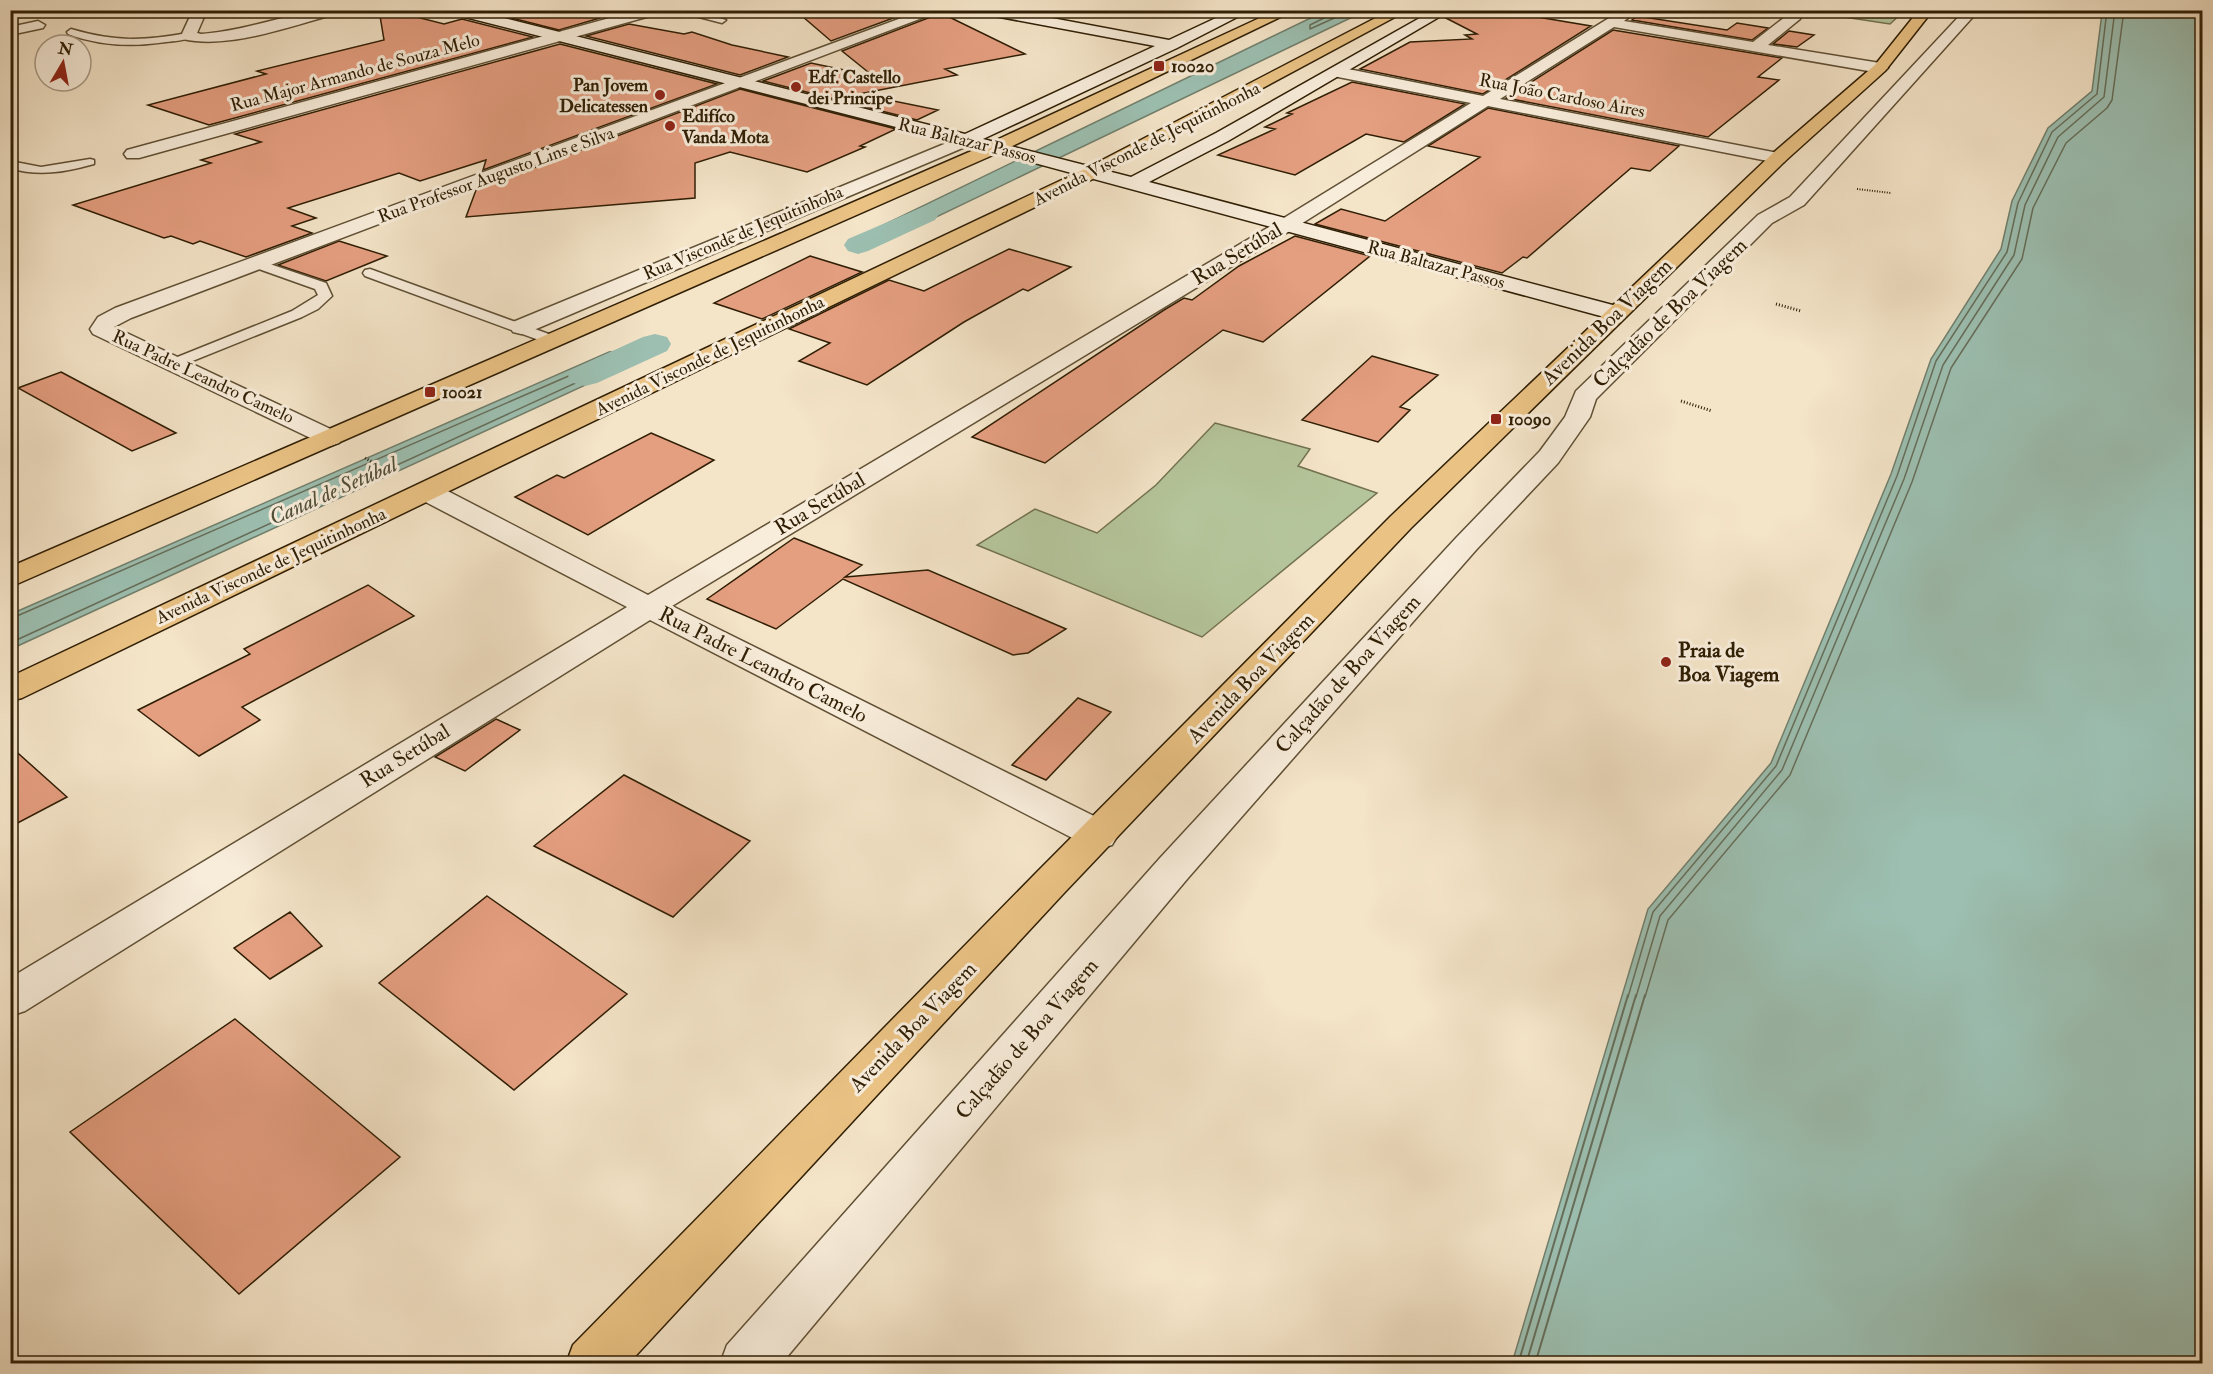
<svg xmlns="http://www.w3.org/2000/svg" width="2213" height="1374" viewBox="0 0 2213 1374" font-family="'IM FELL Double Pica',serif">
  <rect width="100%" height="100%" fill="#f4e4c8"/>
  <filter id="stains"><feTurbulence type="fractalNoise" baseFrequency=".00333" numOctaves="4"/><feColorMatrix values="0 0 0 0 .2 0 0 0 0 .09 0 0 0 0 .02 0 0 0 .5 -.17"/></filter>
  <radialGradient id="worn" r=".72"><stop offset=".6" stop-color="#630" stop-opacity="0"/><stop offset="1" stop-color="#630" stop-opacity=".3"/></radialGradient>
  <path fill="#b5c59b" stroke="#727250" stroke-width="1.5" d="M1804,11H1904L1890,24Z
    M1215,423L1310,449L1298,466L1377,493L1202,637L977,545L1035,509L1097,533L1156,485Z"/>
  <path fill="#9cbfb1" stroke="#707f6c" stroke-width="1.5" d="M1325,11H1365L905,232L868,240L875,229Z
    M2099,11H2202V1363H1512L1648,909L1771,763L1891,474L1931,359L2001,249L2012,201L2048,128L2092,91L2102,13Z
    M644,349L629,365L11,649V614L609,352Z"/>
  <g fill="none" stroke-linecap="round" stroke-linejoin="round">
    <path stroke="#666e5a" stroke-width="1.5" d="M1326,10L1324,18L1310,25V29L1352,10
      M10,619L610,358L620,359L619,363L10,643
      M1628,997L1653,912L1776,766L1897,476L1936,361L2007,252L2018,203L2052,132L2097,94L2107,10
      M1636,997L1660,916L1782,770L1904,479L1943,365L2014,255L2025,205L2058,137L2104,97L2115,10
      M1645,997L1668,920L1790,775L1912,482L1951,368L2022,259L2033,208L2066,143L2107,108L2112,100L2124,10"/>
    <path stroke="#666e5a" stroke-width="2" d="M1518,1364L1628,995
      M1526,1364L1636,995
      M1535,1364L1645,995"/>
    <path fill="#9cbfb1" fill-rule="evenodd" d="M925,206L935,208L939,214L935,220L868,251L858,254L848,251L844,245L848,239Z
      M655,334L667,337L671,344L667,351L597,383L585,386L573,383L568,376L573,369L643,337Z"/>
  </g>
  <path fill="#e49e80" stroke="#2f1e04" stroke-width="1.5" d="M379,10H389L444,24L462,19L533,37L209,125L148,105L266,74L257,71L384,40Z
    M492,10H559L600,18L559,30L488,12Z
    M795,10H915L831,41Z
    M1453,10H1496L1591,26L1483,94L1360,69L1410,42L1472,39L1465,35L1477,34L1444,17Z
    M941,13L1025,54L945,69L957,75L859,94L938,110L917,120L763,81L811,63L873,76L842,51Z
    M1637,16L1727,30L1737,23L1768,28L1752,40L1632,20Z
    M629,24L684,34L692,32L732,45L788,57L740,75L586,36Z
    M1613,30L1782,58L1758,77L1779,80L1708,137L1506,98Z
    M1789,31L1814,35L1797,47L1773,44Z
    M560,44L717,84L483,170L486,160L420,181L399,173L288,208L316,218L292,226L312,233L246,257L200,241L193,244L171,236L164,238L73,205L211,163L201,160L261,142L235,134Z
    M1352,82L1465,104L1404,142L1366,134L1295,175L1218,155L1275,129L1265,127L1292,114L1287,113Z
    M740,89L896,129L860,146L865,147L807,172L730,152L695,163V198L466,217L476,190Z
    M1488,108L1679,146L1650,171L1631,168L1527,258L1523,257L1502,273L1315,224L1341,209L1385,221L1480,157L1428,146Z
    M1295,236L1370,256L1263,342L1223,330L1045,463L972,437L1164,310L1184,298L1192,300L1239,266Z
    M339,241L387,256L326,281L278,265Z
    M1009,249L1071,267L1028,291L1023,289L964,322L867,385L799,361L830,343L789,329L889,280L924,291Z
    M810,256L862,272L762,319L714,303Z
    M1372,356L1438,375L1400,407L1410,410L1378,442L1302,420Z
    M61,372L176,433L132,451L18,388Z
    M651,433L714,460L588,535L515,497L557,475L564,478Z
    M794,538L862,565L845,577L928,570L1066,629L1028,653L1013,655L843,579L776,629L707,599Z
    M368,585L414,616L242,707L260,720L199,756L138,710L250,654L244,649Z
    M1078,698L1111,712L1046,780L1012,765Z
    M496,719L520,730L465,771L435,757Z
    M10,746L67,797L10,827Z
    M624,775L750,841L673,917L534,846Z
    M487,896L627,994L514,1090L379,983Z
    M290,912L322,946L270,979L234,948Z
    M235,1019L400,1157L239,1294L70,1132Z"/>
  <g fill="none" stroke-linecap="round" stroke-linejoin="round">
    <g stroke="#605035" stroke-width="3">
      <path id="lane" d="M672,10H690L726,20L722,23Z
        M71,29C115,42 143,41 188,33L193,36C186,41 174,41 166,42C132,47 100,46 68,34L67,32Z
        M90,159L94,160V164C65,172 39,177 10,168V161L41,167Z
        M258,260L326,283L332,296L318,309L302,317L180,366H170L167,363L170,360L292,311L318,295L315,289L253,267L251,264L253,261Z
        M370,269L557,337L559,340L557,343H547L365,276L363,273L365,270Z"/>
    </g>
    <g stroke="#605035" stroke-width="3">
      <path id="street" d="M193,10H207L197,33L201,34C249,31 293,10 340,10L339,13C294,25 229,50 183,39L181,36Z
        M639,10H662L661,13L139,158H127L124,154L127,150Z
        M923,10H943L131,318L114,327L339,433L343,438L339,443L330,446L321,443L93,334L90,329L98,317L115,308Z
        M1622,10H1638L1624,21L1753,42L1790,13H1800L1802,16L1800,19L1768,45L1880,63L1888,68L1880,73L1614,27L1500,99L1778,153L1784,154L1787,158L1784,162L1778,163L1488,106L1293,229L672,606L1112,825L1118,835L1112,845L1099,849L1086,845L650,620L25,1011L10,1016V978L627,607L418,498L414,492L418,486L428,484L438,486L648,595L1279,221L1471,103L1338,77L1330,72L1333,69L1338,67L1483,96Z
        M1965,10H1979L1804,205L1772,223L1596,399L1590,417L1558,463L1476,550L1188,878L781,1364H720L727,1345L1160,858L1456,538L1540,451L1565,417L1576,391L1758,215L1790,197Z
        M38,21L45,25L43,28L10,35V27Z
        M966,135L972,136L975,140L972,144L529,332L521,334L513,332L510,327L513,322Z"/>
    </g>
    <g stroke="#2f1e04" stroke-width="3">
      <path id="secondary" d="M448,10H472L965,134L1155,46L984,14L978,10H1009L1169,40L1233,10H1251L1177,48L983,139L1131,177L1216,133L1434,10H1451L1228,141L1149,182L1624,308L1627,313L1624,318L1616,320L1608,318L990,151L449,13Z"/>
    </g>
    <g stroke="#2f1e04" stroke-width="3">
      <path id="primary" d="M1277,10H1295L1002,151L10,587V567L990,143Z
        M1391,10H1408L1097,177L22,698L10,701V677L1085,169Z
        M1919,10H1933L1885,71L1784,162L1411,528L1064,893L628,1364H566L573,1345L1036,873L1391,516L1772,154L1875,65Z"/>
    </g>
    <path stroke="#2f1e04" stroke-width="2" stroke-dasharray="1 1.5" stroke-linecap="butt" d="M1857,189L1891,193"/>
    <path stroke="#2f1e04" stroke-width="3" stroke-dasharray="1 2" stroke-linecap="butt" d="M1776,304L1801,311
      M1681,401L1712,411
      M365,458L390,472"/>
    <use href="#lane" fill="#f8eddb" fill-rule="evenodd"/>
    <use href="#street" fill="#f8eddb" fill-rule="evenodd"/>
    <use href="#secondary" fill="#f8eddb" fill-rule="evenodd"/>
    <use href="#primary" fill="#eac284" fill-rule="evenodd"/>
  </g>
  <g fill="#8f2418" stroke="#f8eddb" stroke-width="2">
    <rect x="1153" y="60" width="12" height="12" rx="3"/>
    <circle cx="796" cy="87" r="6"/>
    <circle cx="660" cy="95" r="6"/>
    <circle cx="670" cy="126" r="6"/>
    <rect x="424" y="386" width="12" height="12" rx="3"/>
    <rect x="1490" y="413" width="12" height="12" rx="3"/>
    <circle cx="1666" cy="662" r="6"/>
  </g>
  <g text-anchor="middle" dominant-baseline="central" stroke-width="6" stroke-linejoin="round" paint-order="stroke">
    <g font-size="18" font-weight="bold" fill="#2f1e04" stroke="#f8eddb" text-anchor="start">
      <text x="1171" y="66">10020</text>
      <text x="808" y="77">Edf. Castello<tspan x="808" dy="21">dei Principe</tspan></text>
      <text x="648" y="85" text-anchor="end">Pan Jovem<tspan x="648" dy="21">Delicatessen</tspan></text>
      <text x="682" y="116">Edifíco<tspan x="682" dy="21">Vanda Mota</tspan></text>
      <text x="442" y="392">10021</text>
      <text x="1508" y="419">10090</text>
    </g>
    <g font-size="18" fill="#2f1e04" stroke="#f8eddb">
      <text transform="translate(355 73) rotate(-15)">Rua Major Armando de Souza Melo</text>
      <text transform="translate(1562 96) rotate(11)">Rua João Cardoso Aires</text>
      <text transform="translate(967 141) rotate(14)">Rua Baltazar Passos</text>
      <text transform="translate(1147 144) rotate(-27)">Avenida Visconde de Jequitinhonha</text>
      <text transform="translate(496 175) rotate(-20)">Rua Professor Augusto Lins e Silva</text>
      <text transform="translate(743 233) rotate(-23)">Rua Visconde de Jequitinhoha</text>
      <text transform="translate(1436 265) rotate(15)">Rua Baltazar Passos</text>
      <text transform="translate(710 356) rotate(-26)">Avenida Visconde de Jequitinhonha</text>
      <text transform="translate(203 377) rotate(25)">Rua Padre Leandro Camelo</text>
      <text transform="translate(271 566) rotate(-25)">Avenida Visconde de Jequitinhonha</text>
    </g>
    <g font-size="21" fill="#2f1e04" stroke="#f8eddb">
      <text transform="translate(1237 254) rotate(-31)">Rua Setúbal</text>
      <text transform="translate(1670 313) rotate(-44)">Calçadão de Boa Viagem</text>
      <text transform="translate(1607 322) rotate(-44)">Avenida Boa Viagem</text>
      <text transform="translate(820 504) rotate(-31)">Rua Setúbal</text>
      <text transform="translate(763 665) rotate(27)">Rua Padre Leandro Camelo</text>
      <text transform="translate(1348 674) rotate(-48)">Calçadão de Boa Viagem</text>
      <text transform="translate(1251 678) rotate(-46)">Avenida Boa Viagem</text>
      <text transform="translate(405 756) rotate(-32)">Rua Setúbal</text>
      <text transform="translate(913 1027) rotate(-46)">Avenida Boa Viagem</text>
      <text transform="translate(1027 1039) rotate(-49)">Calçadão de Boa Viagem</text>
    </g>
    <g font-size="21" font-weight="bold" fill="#2f1e04" stroke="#f8eddb" text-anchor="start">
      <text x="1678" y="650">Praia de<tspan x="1678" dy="24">Boa Viagem</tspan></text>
    </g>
    <g font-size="22" font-style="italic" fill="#504e38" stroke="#f8eddb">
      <text transform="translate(333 491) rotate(-24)">Canal de Setúbal</text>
    </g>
  </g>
  <rect width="2213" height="1374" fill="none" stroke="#f4e4c8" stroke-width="36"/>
  <rect x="12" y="12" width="2189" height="1350" fill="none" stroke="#2f1e04" stroke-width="3"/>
  <rect x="18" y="18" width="2177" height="1338" fill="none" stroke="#2f1e04" stroke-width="1.5"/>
  <g transform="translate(63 63) rotate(10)"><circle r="28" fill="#f8eddb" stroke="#a89a85" stroke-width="1.5"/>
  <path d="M0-4.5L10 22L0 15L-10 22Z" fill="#8f2418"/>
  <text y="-9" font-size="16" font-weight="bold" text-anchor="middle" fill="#2f1e04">N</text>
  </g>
  <rect width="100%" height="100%" filter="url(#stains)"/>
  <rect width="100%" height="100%" fill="url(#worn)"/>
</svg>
